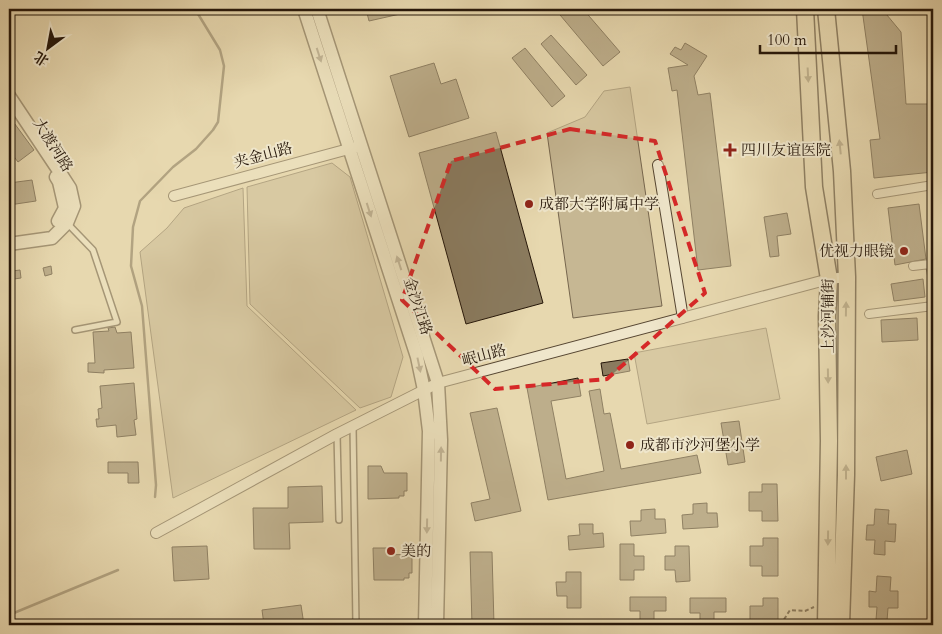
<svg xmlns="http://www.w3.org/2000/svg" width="942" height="634" viewBox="0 0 942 634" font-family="Cardo,'Noto Serif SC',serif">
  <rect width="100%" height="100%" fill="#e7d8af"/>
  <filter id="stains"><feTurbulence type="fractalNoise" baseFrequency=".004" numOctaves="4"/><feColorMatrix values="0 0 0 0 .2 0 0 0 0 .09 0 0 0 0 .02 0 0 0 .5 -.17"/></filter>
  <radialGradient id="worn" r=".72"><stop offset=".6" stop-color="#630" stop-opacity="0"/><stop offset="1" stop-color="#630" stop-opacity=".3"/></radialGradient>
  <path fill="#c6b793" stroke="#76664e" d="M630,87L662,306L573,318L547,133L585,117L604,91Z
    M332,163L350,177L403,357L391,397L360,408L250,304L247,187Z
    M243,188L247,306L356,410L173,498L140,252L167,228L184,208Z
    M766,328L780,399L647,424L634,353Z"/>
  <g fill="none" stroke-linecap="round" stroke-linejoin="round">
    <path stroke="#72634b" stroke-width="2.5" d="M155,497L156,485L142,306L131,266L133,227L140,201L173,167L196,149L213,130L218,122L224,66L220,50L195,9
      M9,615L118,570"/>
  </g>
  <path fill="#8a7b5f" stroke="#251609" d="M366,9H409V12L369,21Z
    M555,9H583L620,52L603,66Z
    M862,9H882L901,32L906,104H933V172L874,178L870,140L880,139Z
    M551,35L587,75L576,85L541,44Z
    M685,43L707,56L694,76L698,95L710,93L731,266L698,270L677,90L672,91L668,68L688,65L670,54L675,47L681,50Z
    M525,48L565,96L552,107L512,58Z
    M434,63L441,84L456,79L469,118L409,137L390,76Z
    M9,116L34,150L18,162L9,150Z
    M496,132L543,303L466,324L419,153Z
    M32,180L36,201L9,205V183Z
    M919,204L926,259L895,265L888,208Z
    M787,213L791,234L777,236L779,256L770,257L764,217Z
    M51,266L52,274L45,276L43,268Z
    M20,270L21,278L14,279L12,271Z
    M923,279L925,297L894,301L891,284Z
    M917,318L918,340L882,342L881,320Z
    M115,327L117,333L131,332L134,368L104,370V373L88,372V363H95L93,332L109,331L108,328Z
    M628,359L630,371L603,376L601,363Z
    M578,378L581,396L551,401L566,479L604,471L589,391L600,389L604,414L610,413L621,469L697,455L701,473L548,500L527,388Z
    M134,383L137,419L134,420L136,435L117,437L116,425L97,427L96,419H99L98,409L102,408L100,386Z
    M497,408L521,511L475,521L471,503L490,499L470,413Z
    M739,421L745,462L728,465L721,423Z
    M907,450L912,474L881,481L876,457Z
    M108,462H138L139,483H128V473H108Z
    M368,466H381L384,473H407V491H404V496H399V498L368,499Z
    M762,484H777L778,521H762V511H749V492H762Z
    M322,486L323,522L289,523L290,549H254L253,508H288V487Z
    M707,503V513H717L718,527L683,529L682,515L693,514V504Z
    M655,509V519H665L666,533L631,536L630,521H641V510Z
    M875,509L889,510L888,524H896L895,542L885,541V555L874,554L875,540H866L867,525H874Z
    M579,524H593V534L603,533L604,547L569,550L568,536L580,535Z
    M763,538H778V576H762V566H750V546H763Z
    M620,544H634V556H644V570H634V580H620Z
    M207,546L209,579L174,581L172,547Z
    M675,546H689L690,581L676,582L675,570H665V556H675Z
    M373,548H387L389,555L412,554V573H409V578H404V580H374Z
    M470,552H492L494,625H472Z
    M566,572H581V608H567V596H557L556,582H566Z
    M877,576L891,577L890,591H898V608H888L887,621L876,620L877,607H869V591L876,592Z
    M630,597H666V611H654V621H640V611H630Z
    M690,598H726V612H714V622L700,623V613H690Z
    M763,598H778V625H750V606H763Z
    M301,605L304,625H264L262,610Z"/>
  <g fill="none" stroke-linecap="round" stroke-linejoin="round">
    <g stroke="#564632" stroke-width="8">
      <path id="service" d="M67,223L93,250L117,322L75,330
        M353,426L356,625
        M337,434L339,520"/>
    </g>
    <g stroke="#564632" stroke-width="10">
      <path id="pedestrian" d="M877,194L933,185
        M913,266L930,264L933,280
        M869,314L933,306"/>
    </g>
    <g stroke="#564632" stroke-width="12">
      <path id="minor" d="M658,165L683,318
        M174,196L356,147
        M156,533L337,434L438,383L829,279L847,277"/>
    </g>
    <g stroke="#564632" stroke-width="15">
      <path id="tertiary" d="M304,9L417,357L424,390L429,431L425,625
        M317,9L438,383L441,440L437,625
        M9,96L57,168L70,188L74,206L67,223L52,238L9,244
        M56,177L59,182L65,208L58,221"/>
    </g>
    <g stroke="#251609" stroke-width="19">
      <path id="primary" d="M805,9L814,187L829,279L827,316L829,441L826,625
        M826,9L842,171L847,277L846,475L841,625"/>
    </g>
    <path stroke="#251609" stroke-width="2" stroke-dasharray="4 2.5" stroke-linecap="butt" d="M785,625L783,621L790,610L805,611L814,607"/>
    <use href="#service" stroke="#efe6cb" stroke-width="5"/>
    <use href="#pedestrian" stroke="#efe6cb" stroke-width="8"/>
    <use href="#minor" stroke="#efe6cb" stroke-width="10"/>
    <use href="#tertiary" stroke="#efe6cb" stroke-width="12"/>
    <use href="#primary" stroke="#e7d8af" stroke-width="16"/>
  </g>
  <defs><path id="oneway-solid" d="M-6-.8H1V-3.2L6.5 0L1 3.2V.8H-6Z" transform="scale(1.25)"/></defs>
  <g fill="#948874">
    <use href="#oneway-solid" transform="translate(319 55) rotate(72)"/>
    <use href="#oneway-solid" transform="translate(369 210) rotate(72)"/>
    <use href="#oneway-solid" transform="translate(399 263) rotate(-108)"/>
    <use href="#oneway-solid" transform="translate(419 365) rotate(78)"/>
    <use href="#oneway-solid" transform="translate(441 454) rotate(-89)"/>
    <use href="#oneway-solid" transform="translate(427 526) rotate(91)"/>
  </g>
  <g fill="#908164">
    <use href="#oneway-solid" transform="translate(808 75) rotate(87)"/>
    <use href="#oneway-solid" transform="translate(840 147) rotate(-96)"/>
    <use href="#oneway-solid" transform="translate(846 309) rotate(-89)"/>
    <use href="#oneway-solid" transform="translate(828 376) rotate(89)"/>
    <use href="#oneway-solid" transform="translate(846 472) rotate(-90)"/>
    <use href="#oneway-solid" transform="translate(828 538) rotate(91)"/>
  </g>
  <path d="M0 0H942V634H0ZM570,129L655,141L705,293L607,379L495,389L402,300L451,161Z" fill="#e7d8af" fill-opacity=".55" fill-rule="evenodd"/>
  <path fill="none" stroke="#d62828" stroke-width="4" stroke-dasharray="10 6" stroke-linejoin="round" d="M570,129L655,141L705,293L607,379L495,389L402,300L451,161Z"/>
  <g fill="#8f2418" stroke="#efe6cb" stroke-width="2">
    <path d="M727.5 142.5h5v5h5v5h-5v5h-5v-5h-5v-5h5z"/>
    <circle cx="529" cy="204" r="5"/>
    <circle cx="904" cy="251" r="5"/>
    <circle cx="630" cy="445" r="5"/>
    <circle cx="391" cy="551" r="5"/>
  </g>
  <g text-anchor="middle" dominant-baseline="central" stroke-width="4" stroke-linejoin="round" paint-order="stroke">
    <g font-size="15" fill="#251609" stroke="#efe6cb">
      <text transform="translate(53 145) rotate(58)">大渡河路</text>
      <text transform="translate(263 155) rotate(-15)">夹金山路</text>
      <text transform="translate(418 306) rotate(72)">金沙江路</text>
      <text transform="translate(828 316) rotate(-90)">上沙河铺街</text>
      <text transform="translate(484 355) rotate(-15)">岷山路</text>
    </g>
    <g font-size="15" fill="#251609" stroke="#efe6cb" text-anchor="start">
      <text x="741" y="150">四川友谊医院</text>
      <text x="539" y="204">成都大学附属中学</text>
      <text x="894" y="251" text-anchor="end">优视力眼镜</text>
      <text x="640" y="445">成都市沙河堡小学</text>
      <text x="401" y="551">美的</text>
    </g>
  </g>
  <rect width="942" height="634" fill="none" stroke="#e7d8af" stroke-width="30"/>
  <rect x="10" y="10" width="922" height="614" fill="none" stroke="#251609" stroke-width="2.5"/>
  <rect x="15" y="15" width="912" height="604" fill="none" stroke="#251609"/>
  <g transform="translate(48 48) rotate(212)" stroke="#efe6cb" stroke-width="4" paint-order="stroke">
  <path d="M0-4L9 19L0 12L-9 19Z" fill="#251609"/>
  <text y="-8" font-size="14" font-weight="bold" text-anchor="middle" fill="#251609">北</text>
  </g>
  <path d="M760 45v8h136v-8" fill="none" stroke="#251609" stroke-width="2.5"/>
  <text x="767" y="45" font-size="15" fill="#251609" stroke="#efe6cb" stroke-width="4" paint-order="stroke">100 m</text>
  <rect width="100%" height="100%" filter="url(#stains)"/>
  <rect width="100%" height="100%" fill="url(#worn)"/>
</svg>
